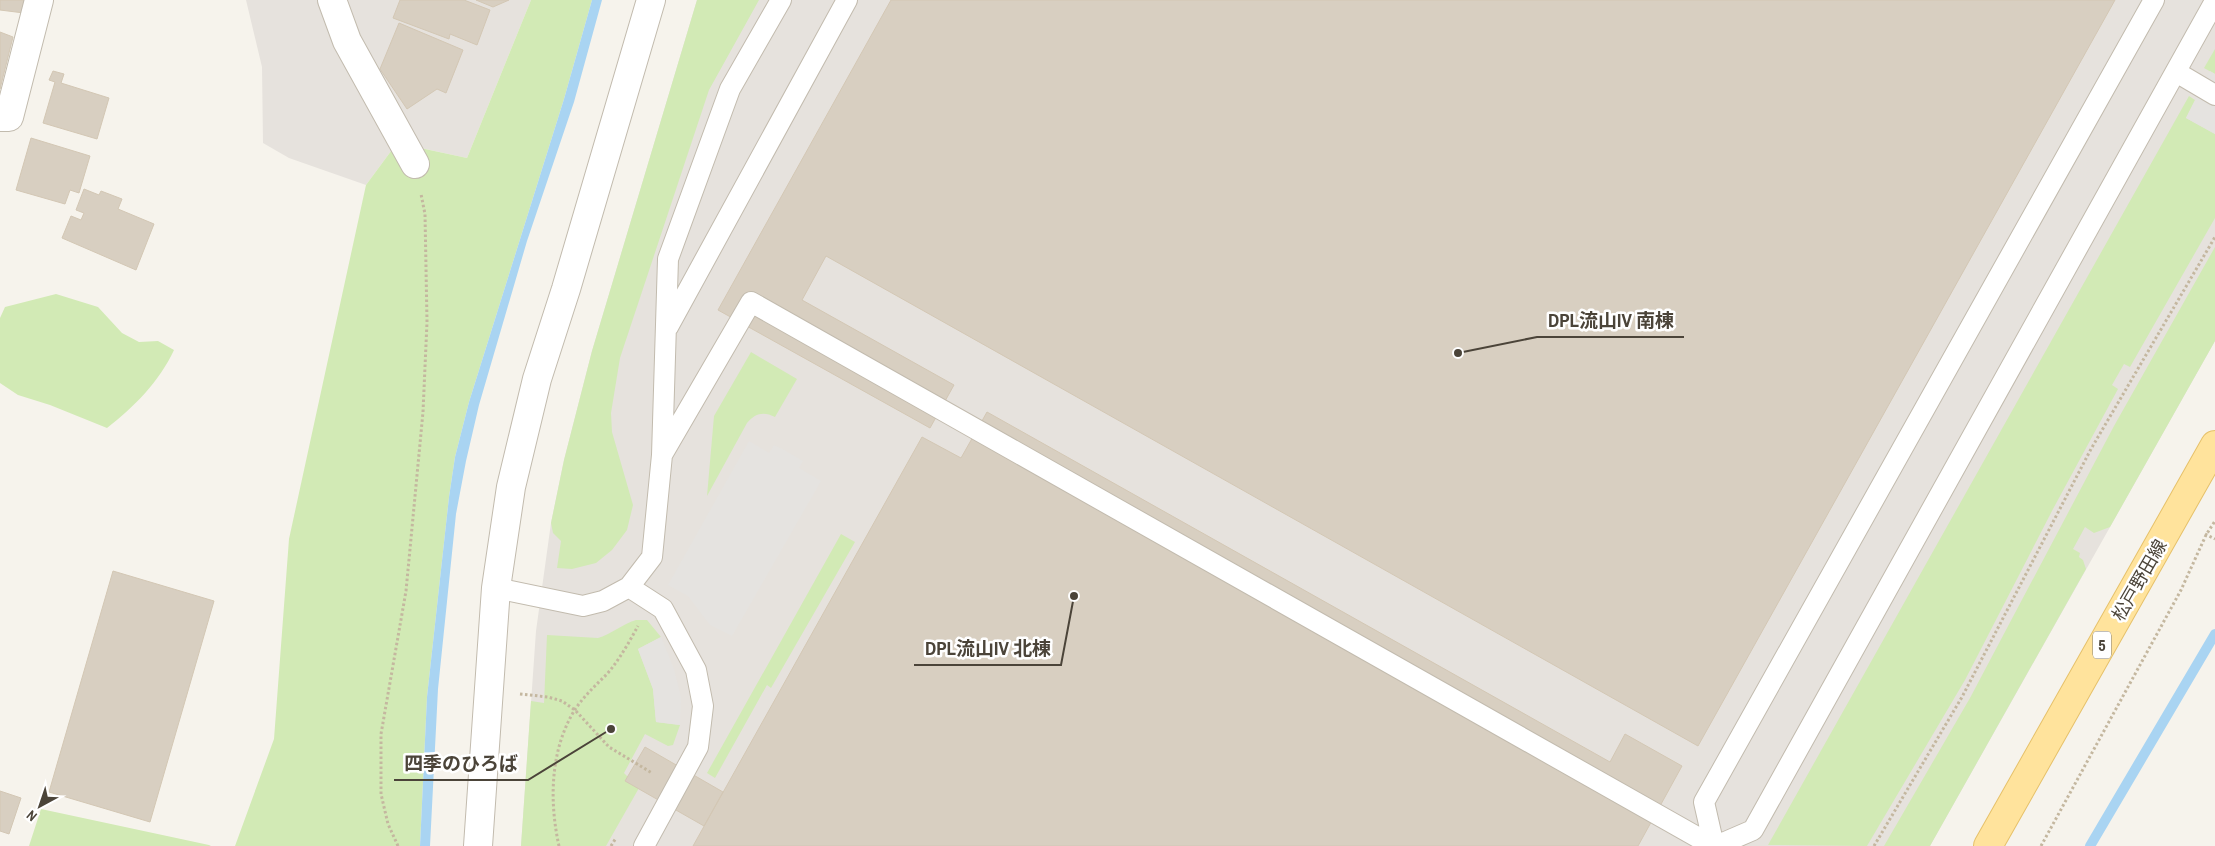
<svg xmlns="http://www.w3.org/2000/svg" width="2215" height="846" viewBox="0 0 2215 846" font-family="'Archivo Narrow','Noto Sans JP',sans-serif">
  <rect width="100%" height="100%" fill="#f6f3ec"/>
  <path fill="#e6e2dd" d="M246,0H321L397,143L366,185L289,158L263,143L262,67Z
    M343,0H531L467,158L416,147L373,67Z
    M697,0H2215V341L1930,846H521L536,631L551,523L564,460L592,351Z"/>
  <path fill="#d2eab5" d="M531,0H592L564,99L469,402L455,457L449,497L427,697L420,846H235L274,739L289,539L366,185L397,143L467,158Z
    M697,0H759L709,90L620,358L611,413L612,432L633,505L627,530L612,550L596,563L572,569L557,568L561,541L553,533L551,523L564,460L592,351Z
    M2215,49V74L2204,68Z
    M2189,96L2195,100L2186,118L2215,134V218L2130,367L2124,364L2112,385L2118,389L2053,509L1965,680L1867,846L1768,845Z
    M2215,247V341L2110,527L2094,533L2085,527L2073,549L2080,553L2079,557L2083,560L2086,569L1930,846H1884L1970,698L2114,426Z
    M56,294L98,307L122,333L139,342L158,341L174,350C159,382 134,407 107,428L50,405L18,395L0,383V318L5,307Z
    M751,352L797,379L775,417C764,411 755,413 747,423L707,496L714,416Z
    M841,534L855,542L771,688L767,685L715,778L707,773Z
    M636,620H647L661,637L638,649L653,689L656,722L680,725L673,745L668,746L645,734L624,773L639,788L606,846H521L531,701L544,703L547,635L598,638C612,634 622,624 636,620Z
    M41,809L209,845L211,846H29Z"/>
  <path fill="#e5e3e0" d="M2210,71L2215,74V134L2186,118Z
    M749,441L769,453L774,445L784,450L803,461L799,468L821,481L732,636L710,625L688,596L668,585Z
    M661,637L674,669L681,698L680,725L656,722L653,689L638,649Z"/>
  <path fill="#a9d4f2" d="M592,0H602L574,102L527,241L479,405L466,461L456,514L438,689L430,846H420L427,697L449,497L455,457L469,402L564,99Z"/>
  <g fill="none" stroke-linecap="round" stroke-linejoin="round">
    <path stroke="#a9d4f2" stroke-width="10" d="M2090,846L2215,634"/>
  </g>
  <path fill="#d8cfc1" stroke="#d3c7b4" d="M0,0H25L24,13L0,10Z
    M400,0H464L490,10L477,45L450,34L449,39L393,18Z
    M476,0H509L493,7Z
    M891,0H2115L1698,746L826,256L802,300L954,385L930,428L718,310Z
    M399,23L463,50L446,93L437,89L407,109L380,69Z
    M0,32L13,37L0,89Z
    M53,71L64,74L61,83L109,98L97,139L43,123L55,82L49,80Z
    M31,138L90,156L79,193L70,190L65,204L16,190Z
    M84,189L99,195L101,191L122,199L118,209L154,224L136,270L62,238L71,216L81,220L84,213L76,210Z
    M987,412L1610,762L1625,734L1682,766L1638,846H693L922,437L961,458Z
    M113,571L214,601L150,822L49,792Z
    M645,747L723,792L704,826L625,781Z
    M0,791L21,798L9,834L0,831Z"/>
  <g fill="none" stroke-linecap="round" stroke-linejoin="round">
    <g stroke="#c2bbae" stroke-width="22">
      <path id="service" d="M2176,72L2215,95
        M668,327L847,0
        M662,455L751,302L1713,846
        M629,587L663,609L696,670L703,706L698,747L644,846
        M496,588L583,606L603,601L629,587L652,557L662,455L668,259L730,89L781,0
        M1714,846L1704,802L2154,0
        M1716,846L1753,830L2215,1"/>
    </g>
    <g stroke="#c2bbae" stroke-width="30">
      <path id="minor" d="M332,0L347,41L415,164
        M0,117H9L39,0"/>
    </g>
    <g stroke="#c2bbae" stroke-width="30">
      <path id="tertiary" d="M478,846L496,588L511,487L537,379L566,289L651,0"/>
    </g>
    <g stroke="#e6c16a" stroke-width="30">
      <path id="primary" d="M1988,846L2215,445"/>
    </g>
    <path stroke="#c4b79f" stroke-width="3" stroke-dasharray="2.5 2.5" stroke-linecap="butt" d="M2205,534L2215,539
      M520,694L548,697L562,701L575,710L609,747L652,773
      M398,846L388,824L381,794V734L406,591L423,412L427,322L425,214L421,194
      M559,846C549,801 550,748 576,708C585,695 596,685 607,674C620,659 629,642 638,626
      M611,846L616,838
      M1874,846L1962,697L2091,449L2215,237
      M2041,846L2181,590L2206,535L2215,521"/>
    <use href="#service" stroke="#fff" stroke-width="20"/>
    <use href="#minor" stroke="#fff" stroke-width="28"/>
    <use href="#tertiary" stroke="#fff" stroke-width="28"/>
    <use href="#primary" stroke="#ffe39c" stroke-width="28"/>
  </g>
  <g text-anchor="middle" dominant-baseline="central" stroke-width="5" stroke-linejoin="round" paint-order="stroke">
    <rect fill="#fff" stroke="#817c74" stroke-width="1" x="2093" y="631.5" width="18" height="27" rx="4"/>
    <g font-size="16" font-weight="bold" fill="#4b4439">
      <text x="2102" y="645">5</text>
    </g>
    <g font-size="18" fill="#4b4439" stroke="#fff">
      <text transform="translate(2139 580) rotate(-60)">松戸野田線</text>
    </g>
  </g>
  <path fill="none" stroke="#4b4439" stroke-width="2" d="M1458 353L1537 337H1684M1074 596L1061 665H914M611 729L528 780H394"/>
  <g fill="#4b4439" stroke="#fff" stroke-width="2">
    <circle cx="1458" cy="353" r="5"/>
    <circle cx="1074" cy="596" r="5"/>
    <circle cx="611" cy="729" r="5"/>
  </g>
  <g font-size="19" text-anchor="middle" font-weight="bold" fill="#4b4439" stroke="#fff" stroke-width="5" stroke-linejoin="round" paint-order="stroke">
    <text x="1611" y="327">DPL流山IV 南棟</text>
    <text x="988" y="655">DPL流山IV 北棟</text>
    <text x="461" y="770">四季のひろば</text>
  </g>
  <g transform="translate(40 806) rotate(220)" stroke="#ffffff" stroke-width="4" paint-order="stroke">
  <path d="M0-4L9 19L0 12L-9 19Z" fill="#4b4439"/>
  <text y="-8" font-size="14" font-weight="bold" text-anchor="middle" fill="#4b4439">N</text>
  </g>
</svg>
